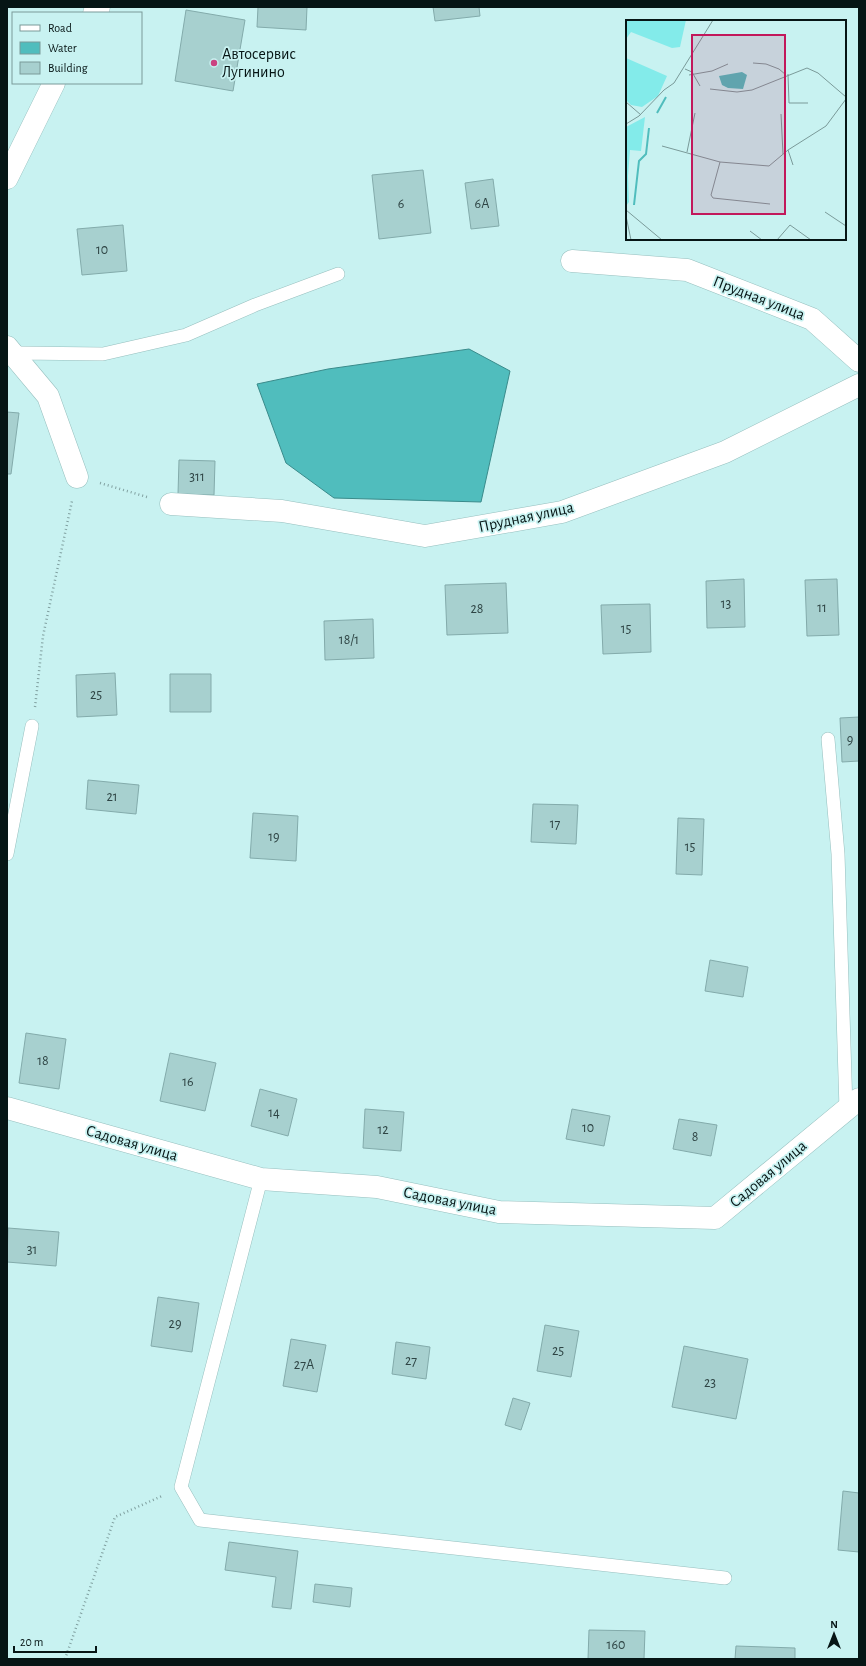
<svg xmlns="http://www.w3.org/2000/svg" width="866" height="1666" viewBox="0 0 866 1666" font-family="'Alegreya Sans',sans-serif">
  <rect width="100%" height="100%" fill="#c8f2f1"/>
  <path fill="#50bdbd" stroke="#3a8b8b" d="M469,349L510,371L481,502L334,498L286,463L257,384L328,369Z"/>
  <path fill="#a7d0cf" stroke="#83abab" d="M258,7H307L306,30L257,27Z
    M433,7H479L480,16L435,21Z
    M186,10L245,20L233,91L175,81Z
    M423,170L431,233L379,239L372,175Z
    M493,179L499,226L471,229L465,183Z
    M123,225L127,271L82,275L77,229Z
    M7,412L19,413L11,474H7Z
    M179,460L215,461L214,495L178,494Z
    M744,579L745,627L707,628L706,581Z
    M837,579L839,635L807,636L805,580Z
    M506,583L508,633L447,635L445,585Z
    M650,604L651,652L603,654L601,605Z
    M373,619L374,658L325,660L324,621Z
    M115,673L117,715L77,717L76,675Z
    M170,674H211V712H170Z
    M859,717V761L842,762L840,718Z
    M88,780L139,785L136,814L86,809Z
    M533,804L578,805L576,844L531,842Z
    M253,813L298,816L296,861L250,858Z
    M678,818L704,819L702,875L676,874Z
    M710,960L748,967L743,997L705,991Z
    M26,1033L66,1039L59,1089L19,1083Z
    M170,1053L216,1063L205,1111L160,1101Z
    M260,1089L297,1099L288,1136L251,1126Z
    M365,1109L404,1112L401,1151L363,1148Z
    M572,1109L610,1116L604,1146L566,1139Z
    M679,1119L717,1125L711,1156L673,1149Z
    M8,1228L59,1232L56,1266L7,1262Z
    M158,1297L199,1303L192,1352L151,1346Z
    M545,1325L579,1331L571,1377L537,1371Z
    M291,1339L326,1345L317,1392L283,1386Z
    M396,1342L430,1347L426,1379L392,1374Z
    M684,1346L748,1359L736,1419L672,1407Z
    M513,1398L530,1403L521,1430L505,1425Z
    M843,1491L859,1493V1552L838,1550Z
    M229,1542L298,1551L291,1609L272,1607L276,1577L225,1570Z
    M315,1584L352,1588L350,1607L313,1602Z
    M589,1630L645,1631L644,1659H588Z
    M736,1646L795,1648V1659H735Z"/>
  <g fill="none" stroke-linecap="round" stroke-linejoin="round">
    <g stroke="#96bfbe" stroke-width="14">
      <path id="lane" d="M11,357L20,353L103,354L186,335L255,305L338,274
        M828,739L838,854L846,1109
        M7,854L32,726
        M261,1179L181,1487L200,1520L725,1578"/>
    </g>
    <g stroke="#96bfbe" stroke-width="23">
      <path id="street" d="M94,13L99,7
        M7,178L54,83
        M572,261L687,270L812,319L859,361
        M7,347L48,396L77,477
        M171,504L282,511L425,536L562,512L725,452L859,385
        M7,1108L261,1179L377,1187L499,1212L715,1218L859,1099"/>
    </g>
    <path stroke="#81a1a1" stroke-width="2.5" stroke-dasharray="1 3" stroke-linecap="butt" d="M100,483L147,497
      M35,707L43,636L72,501
      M65,1659L115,1517L162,1496"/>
    <use href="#lane" stroke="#fff" stroke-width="13"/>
    <use href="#street" stroke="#fff" stroke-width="22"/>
  </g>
  <circle fill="#ca4281" stroke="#c8f2f1" stroke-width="1.5" cx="214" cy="63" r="4"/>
  <g text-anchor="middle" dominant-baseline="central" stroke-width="3.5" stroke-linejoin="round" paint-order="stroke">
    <g font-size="14" fill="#2e4444">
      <text x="401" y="204">6</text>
      <text x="482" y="204">6А</text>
      <text x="102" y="250">10</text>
      <text x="197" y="477">311</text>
      <text x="726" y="604">13</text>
      <text x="822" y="608">11</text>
      <text x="477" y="609">28</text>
      <text x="626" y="629">15</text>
      <text x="349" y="640">18/1</text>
      <text x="96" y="695">25</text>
      <text x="850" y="740">9</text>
      <text x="112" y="797">21</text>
      <text x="555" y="824">17</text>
      <text x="274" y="837">19</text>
      <text x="690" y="847">15</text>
      <text x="43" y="1061">18</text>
      <text x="188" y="1082">16</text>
      <text x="274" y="1113">14</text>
      <text x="588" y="1128">10</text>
      <text x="383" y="1130">12</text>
      <text x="695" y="1137">8</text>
      <text x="32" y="1250">31</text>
      <text x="175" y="1324">29</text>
      <text x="558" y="1351">25</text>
      <text x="411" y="1361">27</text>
      <text x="304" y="1365">27А</text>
      <text x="710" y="1383">23</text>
      <text x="616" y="1645">160</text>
    </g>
    <g font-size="16" fill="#061515" stroke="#c8f2f1" text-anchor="start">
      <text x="222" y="54">Автосервис<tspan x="222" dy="18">Лугинино</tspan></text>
    </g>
    <g font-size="16" fill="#061515" stroke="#c8f2f1">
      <text transform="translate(759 298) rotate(21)">Прудная улица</text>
      <text transform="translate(526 517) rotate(-12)">Прудная улица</text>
      <text transform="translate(132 1143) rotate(16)">Садовая улица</text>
      <text transform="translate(768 1174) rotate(-40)">Садовая улица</text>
      <text transform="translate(450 1201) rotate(11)">Садовая улица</text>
    </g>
  </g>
  <g transform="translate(626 20)">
    <rect width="220" height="220" fill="#c8f2f1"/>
    <path d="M0,0H60L54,27L46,28L5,12L0,19ZM0,38L41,56L32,76L16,87L5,85L0,80ZM19,97L15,131L4,130L2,156L3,182L0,186V107Z" fill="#83ebea"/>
    <path d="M116,52L121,55L117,69L102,68L96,65L93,56Z" fill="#50bdbd"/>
    <path fill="none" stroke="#50bdbd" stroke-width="2" d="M31,93L40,77M8,185L13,141L20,134L23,108"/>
    <path fill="none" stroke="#7a9a99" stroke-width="1" d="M127,43L140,44L153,49L160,55M59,49L66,52L74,66M162,54L163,83H182M63,55L86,51L102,44M84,69L111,72L126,70L181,48L192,53L220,77M0,82L15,95M155,94L157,134M0,104L13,96L38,70L48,63L87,0M36,126L94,142L143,146L162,130L200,106L220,79M162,130L167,145M61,132L69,93M94,142L85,175L87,178L144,184M0,190L36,220M199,192L220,206M0,196L5,220M124,211L136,220M151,220L164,205L185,220"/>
    <path fill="#c2185b" fill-opacity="0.15" stroke="#c2185b" stroke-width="2" d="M66,15H159V194H66Z"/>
    <rect width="220" height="220" fill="none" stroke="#061515" stroke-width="2"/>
  </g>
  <rect width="866" height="1666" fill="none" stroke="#061515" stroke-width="16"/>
  <rect x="12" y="12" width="130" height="72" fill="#c8f2f1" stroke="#7a9a99"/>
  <rect x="20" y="25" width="20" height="6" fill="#ffffff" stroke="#7a9a99"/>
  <text x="48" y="32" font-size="12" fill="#061515">Road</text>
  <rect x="20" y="42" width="20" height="12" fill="#50bdbd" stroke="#7a9a99"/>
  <text x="48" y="52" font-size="12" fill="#061515">Water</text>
  <rect x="20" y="62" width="20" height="12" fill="#a7d0cf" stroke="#7a9a99"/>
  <text x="48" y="72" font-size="12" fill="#061515">Building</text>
  <g transform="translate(834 1634)" stroke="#c8f2f1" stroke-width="3" paint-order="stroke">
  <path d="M0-3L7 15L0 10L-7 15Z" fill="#061515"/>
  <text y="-6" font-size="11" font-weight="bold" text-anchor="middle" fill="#061515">N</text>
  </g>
  <path d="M14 1646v6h82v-6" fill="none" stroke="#061515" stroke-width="2"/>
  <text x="20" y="1646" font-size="12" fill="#061515" stroke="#c8f2f1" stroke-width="3" paint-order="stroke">20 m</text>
</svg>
